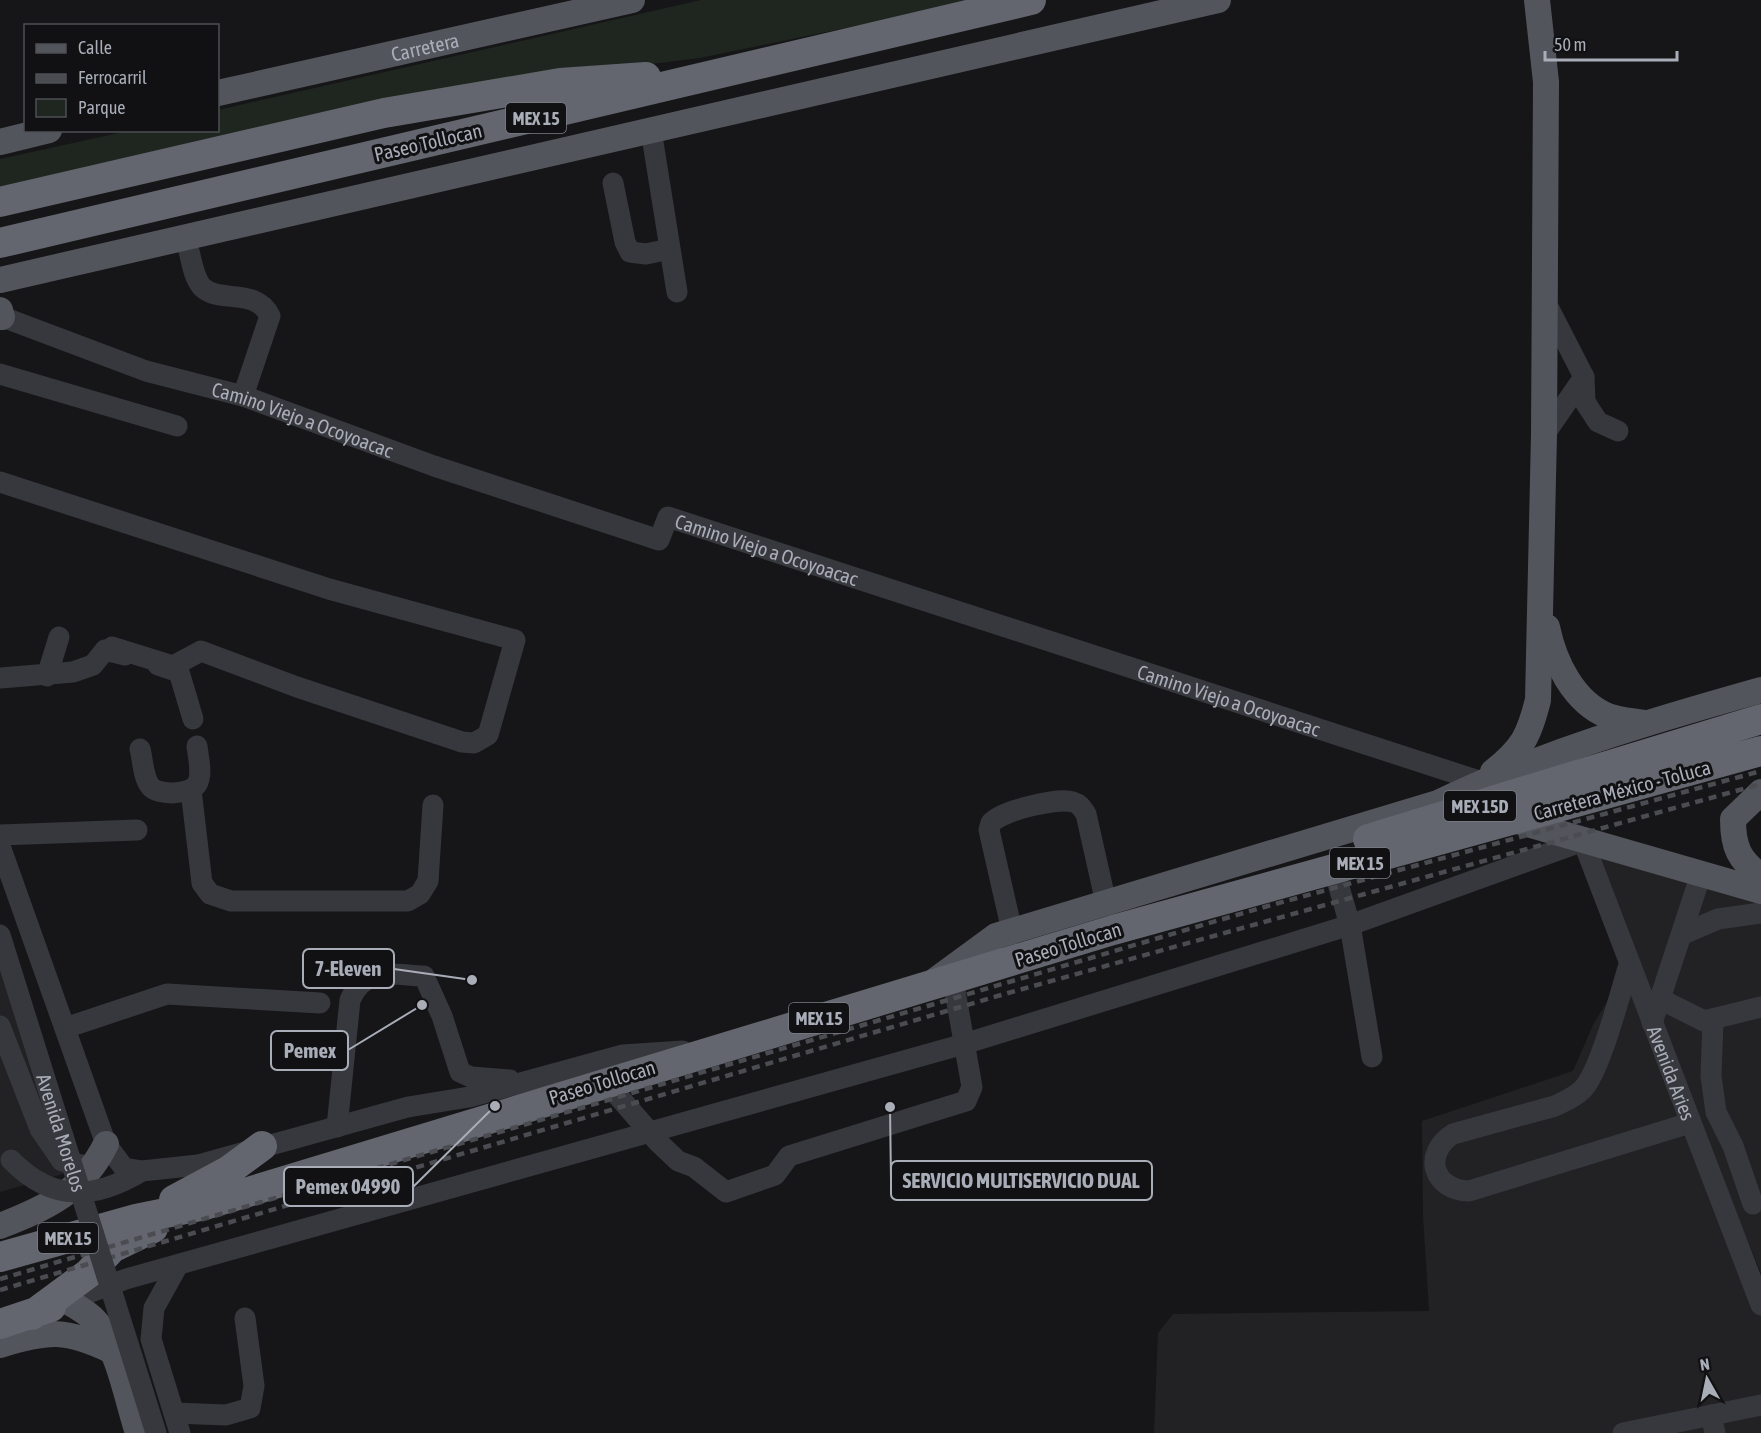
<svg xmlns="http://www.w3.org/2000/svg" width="1761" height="1433" viewBox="0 0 1761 1433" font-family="'Asap Condensed',sans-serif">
  <rect width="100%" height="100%" fill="#161618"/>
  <path fill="#222225" d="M1583,841L1761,899V1273Z
    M0,926L77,1170L0,1192Z
    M1629,965L1761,1276V1433H1154L1158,1333L1173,1314L1429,1311L1423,1216L1422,1121L1573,1071L1593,1025Z"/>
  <path fill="#1e261f" d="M701,0H982L700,58L634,66L0,198V159L128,131L218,130V110Z"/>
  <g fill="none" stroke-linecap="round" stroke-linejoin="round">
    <g stroke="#37383d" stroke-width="21">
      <path d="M651,130L677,292"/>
      <path d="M613,183L625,242L630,252L646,254L669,249"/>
      <path d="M189,251C192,263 194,278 202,287C219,304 256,287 270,316L243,396"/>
      <path d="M1545,301L1584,377L1585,402L1598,422L1618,431"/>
      <path id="s1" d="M0,316L146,371L243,396L434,466L659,540L668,517L1482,782"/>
      <path d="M0,374L177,426"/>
      <path d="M1544,435L1584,377"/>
      <path d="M0,482L329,589L515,640L488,735L474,743L462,742L297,687L201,651L173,666L112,647"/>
      <path d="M158,665L179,672L193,719"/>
      <path d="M47,676L59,637"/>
      <path d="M0,678L73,672L93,665L105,650L125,655"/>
      <path d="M140,749C143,760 143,777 150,786C157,796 191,795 197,784C203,774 198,757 197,746"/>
      <path d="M191,790L202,883L210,894L231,901H408L420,894L428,881L433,805"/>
      <path d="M0,835L137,830"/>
      <path d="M0,846L106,1144L124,1168L142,1171L198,1165L408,1107L469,1097L623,1055L683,1051"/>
      <path d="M1334,870L1350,925L1372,1057"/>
      <path d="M1012,931L989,830L991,823C1001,811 1058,797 1073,802C1080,804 1082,808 1086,814L1106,903"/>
      <path d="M1683,934L1718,919L1761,913"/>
      <path d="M1629,965C1620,993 1601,1069 1583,1089C1575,1097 1566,1101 1555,1106L1453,1134C1422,1154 1433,1190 1469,1191L1690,1123"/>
      <path d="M1660,999L1704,1021L1761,1007"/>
      <path d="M1713,1021L1711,1076L1716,1112L1733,1146L1753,1204"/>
      <path d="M1652,1023L1701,874"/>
      <path d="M0,1026L40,1129L62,1161L82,1165"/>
      <path d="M65,1028L167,994L320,1003"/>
      <path d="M605,1081L659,1143L678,1161L694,1167L726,1192L775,1175L789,1156L966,1101L972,1087L953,980"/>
      <path d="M337,1127L350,1000C365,965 393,975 424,976L442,1016L460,1072L471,1077L510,1080"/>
      <path d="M178,1265L154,1308L151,1339L180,1433"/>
      <path id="s2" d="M67,1301L126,1279L964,1044L1350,925L1583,841L1761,1305"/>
      <path d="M174,1413L226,1415L250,1408L254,1386L245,1318"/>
      <path d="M1711,1415L1715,1433"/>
      <path d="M1623,1433L1761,1405"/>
    </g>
    <g stroke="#53555c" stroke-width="26">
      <path id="s3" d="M218,93L632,0"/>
      <path d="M0,142L49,130"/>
      <path d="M0,280L1218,0"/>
      <path d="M0,310L2,317"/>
      <path d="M1547,627C1554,661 1573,702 1608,716C1618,720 1633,721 1644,723"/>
      <path d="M1493,772C1523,748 1529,736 1538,700L1544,435L1546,82L1537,0"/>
      <path d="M1761,792L1733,819C1733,848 1739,859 1761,877"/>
      <path d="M1514,820L1761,891"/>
      <path d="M936,980L996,936L1438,803C1541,753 1651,721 1761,690"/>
      <path d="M0,1226C48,1207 82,1192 106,1144"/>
      <path d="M67,1301C79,1308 92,1315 100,1327C120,1357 127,1399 138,1433"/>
      <path d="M0,1345C49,1330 66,1329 112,1351"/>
    </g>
    <path stroke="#63666e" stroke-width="30" d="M0,202L384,113L560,83L646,77
      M0,243L1031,0
      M1368,839L1761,719
      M174,1200L228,1171L262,1146
      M0,1257L136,1219L205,1205L1113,930L1761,751
      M32,1315L89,1273L112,1248L153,1228
      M0,1324L51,1307"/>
    <path stroke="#4a4c52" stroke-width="4.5" stroke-dasharray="8 6" stroke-linecap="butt" d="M0,1279L1257,909L1761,771
      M0,1290L1001,995L1761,784"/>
    <g stroke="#37383d" stroke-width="21">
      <path id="s4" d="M0,935L156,1433"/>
      <path d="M11,1160C52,1202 94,1200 142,1171"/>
    </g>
  </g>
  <g text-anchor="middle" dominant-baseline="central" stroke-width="6" stroke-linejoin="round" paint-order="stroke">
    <g fill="#111113" stroke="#7b7e86" stroke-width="1.5">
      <rect x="506" y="103" width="60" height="30" rx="4.5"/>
      <rect x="1444" y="791" width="72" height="30" rx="4.5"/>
      <rect x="1330" y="848" width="60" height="30" rx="4.5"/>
      <rect x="789" y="1003" width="60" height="30" rx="4.5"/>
      <rect x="38" y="1223" width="60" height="30" rx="4.5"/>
    </g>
    <g font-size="18" font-weight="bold" fill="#a8adb8">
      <text x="536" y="118">MEX 15</text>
      <text x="1480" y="806">MEX 15D</text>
      <text x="1360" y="863">MEX 15</text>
      <text x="819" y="1018">MEX 15</text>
      <text x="68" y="1238">MEX 15</text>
    </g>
    <g font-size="20" fill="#a8adb8" stroke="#111113">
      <text stroke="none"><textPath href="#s3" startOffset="212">Carretera</textPath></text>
      <text transform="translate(428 142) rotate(-13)">Paseo Tollocan</text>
      <text stroke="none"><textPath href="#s1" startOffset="320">Camino Viejo a Ocoyoacac</textPath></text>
      <text stroke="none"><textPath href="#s1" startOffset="825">Camino Viejo a Ocoyoacac</textPath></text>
      <text stroke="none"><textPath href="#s1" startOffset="1311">Camino Viejo a Ocoyoacac</textPath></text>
      <text transform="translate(1622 790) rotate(-15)">Carretera México - Toluca</text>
      <text transform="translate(1068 944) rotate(-17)">Paseo Tollocan</text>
      <text stroke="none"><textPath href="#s2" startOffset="1833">Avenida Aries</textPath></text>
      <text transform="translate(602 1082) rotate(-17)">Paseo Tollocan</text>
      <text stroke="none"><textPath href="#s4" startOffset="207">Avenida Morelos</textPath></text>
    </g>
  </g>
  <path fill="none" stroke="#a8adb8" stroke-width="2" d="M472 980L394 969M422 1005L348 1050M890 1107L891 1180M495 1106L413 1187"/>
  <g fill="#a8adb8" stroke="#111113" stroke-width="2">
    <circle cx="472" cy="980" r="6"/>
    <circle cx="422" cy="1005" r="6"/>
    <circle cx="890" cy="1107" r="6"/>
    <circle cx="495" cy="1106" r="6"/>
  </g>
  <g fill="#111113" stroke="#a8adb8" stroke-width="2">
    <rect x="303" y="949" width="91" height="39" rx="6"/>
    <rect x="271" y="1031" width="77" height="39" rx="6"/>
    <rect x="891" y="1161" width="261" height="39" rx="6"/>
    <rect x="284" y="1167" width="129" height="39" rx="6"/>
  </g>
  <g font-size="21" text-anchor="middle" font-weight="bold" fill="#a8adb8">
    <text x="348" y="976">7-Eleven</text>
    <text x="310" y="1058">Pemex</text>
    <text x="1021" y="1188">SERVICIO MULTISERVICIO DUAL</text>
    <text x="348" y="1194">Pemex 04990</text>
  </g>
  <rect x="24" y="24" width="195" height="108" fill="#111113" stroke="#4d4f55" stroke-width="1.5"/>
  <rect x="36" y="44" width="30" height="9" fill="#53555c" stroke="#4d4f55" stroke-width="1.5"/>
  <text x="78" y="54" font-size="18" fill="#a8adb8">Calle</text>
  <rect x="36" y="74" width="30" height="9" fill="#4a4c52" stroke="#4d4f55" stroke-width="1.5"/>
  <text x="78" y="84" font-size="18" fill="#a8adb8">Ferrocarril</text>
  <rect x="36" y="99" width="30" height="18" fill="#1e261f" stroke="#4d4f55" stroke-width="1.5"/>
  <text x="78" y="114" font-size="18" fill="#a8adb8">Parque</text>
  <g transform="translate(1707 1379) rotate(351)" stroke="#111113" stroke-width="4.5" paint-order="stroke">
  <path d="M0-4.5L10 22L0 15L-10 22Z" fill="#a8adb8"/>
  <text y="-9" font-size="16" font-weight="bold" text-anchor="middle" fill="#a8adb8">N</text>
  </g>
  <path d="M1545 51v9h132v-9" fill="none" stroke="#a8adb8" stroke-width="3"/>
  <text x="1554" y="51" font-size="18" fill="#a8adb8" stroke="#111113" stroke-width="4.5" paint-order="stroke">50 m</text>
</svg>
